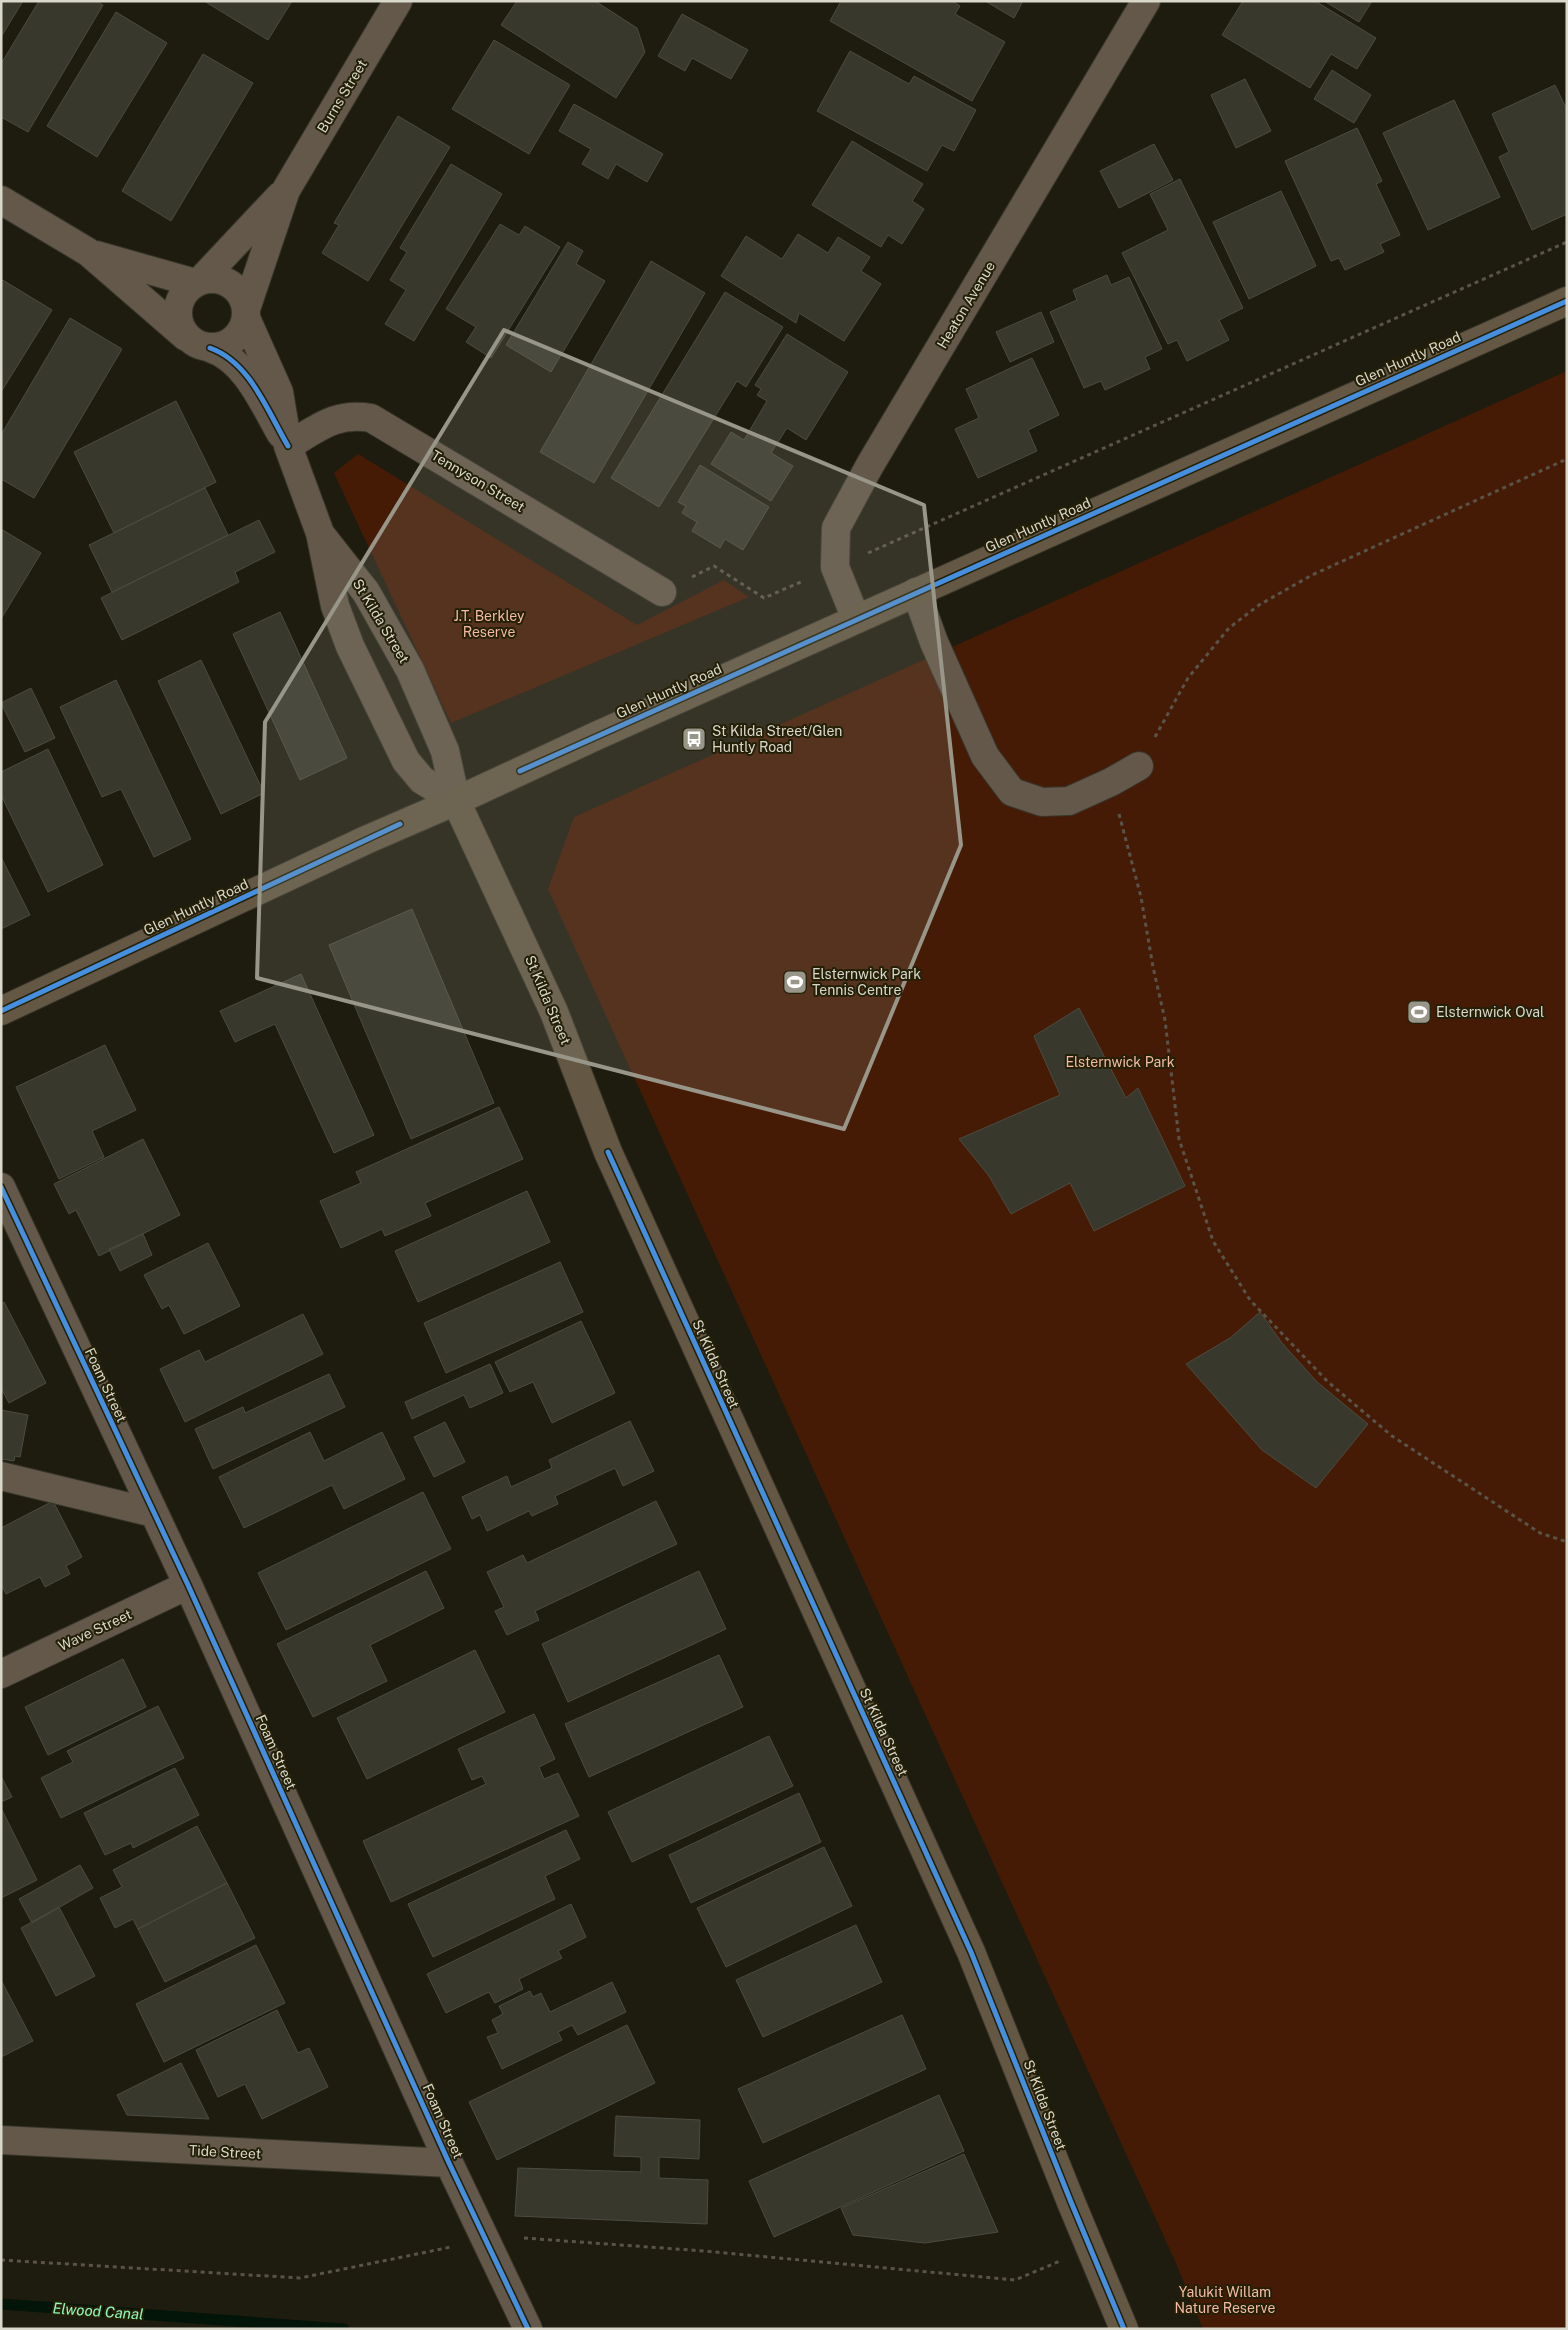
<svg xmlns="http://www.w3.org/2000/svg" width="1568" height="2330" viewBox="0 0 1568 2330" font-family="'Public Sans',sans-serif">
  <rect width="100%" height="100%" fill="#1e1c0e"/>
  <path fill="#461b06" d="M1567,371V2329H1203L1176,2263L548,889L574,817Z
    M358,454L637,625L724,580L749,597L451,723L334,473Z"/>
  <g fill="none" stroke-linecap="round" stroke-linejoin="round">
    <path stroke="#031409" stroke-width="11" d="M1,2304L344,2329"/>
  </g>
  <path fill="#38382d" stroke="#4b4c41" d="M1,1H23L1,37Z
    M39,1H97L103,5L28,132L1,117V64Z
    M204,1H292L268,40Z
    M517,1H595L637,28L645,52L616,98L501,25Z
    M841,1H952L960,6L955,14L1005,42L972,101L830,21Z
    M985,1H1023L1014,18Z
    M1243,1H1315L1376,38L1357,69L1331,54L1310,88L1222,35Z
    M1324,1H1372L1359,22Z
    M116,12L167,43L97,157L47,126Z
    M682,14L748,50L731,79L692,58L685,71L658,56Z
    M494,40L570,85L529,154L452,109Z
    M850,51L909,84L914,76L976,110L954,151L942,145L927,171L817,111Z
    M203,54L253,83L171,221L122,191Z
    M1332,70L1371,95L1354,123L1314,99Z
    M1245,79L1271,131L1236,148L1211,95Z
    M1555,85L1567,110V214L1532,230L1499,157L1509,152L1492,114Z
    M1454,100L1500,197L1428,230L1383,133Z
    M574,104L663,154L647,182L616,164L608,179L582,164L591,149L559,131Z
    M398,116L450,147L368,281L322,253L339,225L334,223Z
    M1357,128L1382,181L1376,184L1400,235L1380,244L1384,252L1345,270L1339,258L1331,261L1285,161Z
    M852,141L923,184L912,201L924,209L902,244L888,235L881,247L812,205Z
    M1154,144L1173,180L1119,208L1100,171Z
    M451,164L502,194L414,341L385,324L406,290L390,280L407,252L400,248Z
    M1180,179L1243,308L1219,320L1229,340L1187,361L1177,340L1168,344L1122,253L1168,230L1150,194Z
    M1281,191L1316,266L1249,299L1213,222Z
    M500,224L519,235L525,226L560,247L491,358L466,342L476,327L446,309Z
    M798,234L828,253L838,237L870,257L861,271L881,284L844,341L799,313L796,323L721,276L746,236L782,259Z
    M568,242L583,251L576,264L605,281L551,372L506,345Z
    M651,261L705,293L594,483L540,452Z
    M1107,275L1111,285L1129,277L1162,349L1145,357L1150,369L1105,390L1101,381L1084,388L1050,312L1077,300L1073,290Z
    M1,279L52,310L1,392Z
    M725,292L783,327L746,387L737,381L659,507L611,478Z
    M1041,312L1054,342L1010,362L996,332Z
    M70,318L122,349L34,498L1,479V435Z
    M787,334L848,372L806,440L787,428L771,453L793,466L771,501L711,464L731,432L744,440L767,401L757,395L761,389L755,385Z
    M1032,358L1059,415L1028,430L1037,451L978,478L955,429L979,418L966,389Z
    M176,401L216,482L114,533L74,452Z
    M700,465L769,507L743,550L725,539L720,548L692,531L697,522L682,513L686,506L678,502Z
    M205,488L228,535L112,592L89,545Z
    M259,520L275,552L235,572L239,582L122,640L101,598Z
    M1,529L41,553L1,619Z
    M280,612L347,758L300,780L233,634Z
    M201,660L264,793L221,814L158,681Z
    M116,680L191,839L154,857L121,789L102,797L60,707Z
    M31,688L55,738L25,752L1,703Z
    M48,749L103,865L48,892L1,795V772Z
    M1,857L30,915L1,929Z
    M412,909L494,1103L411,1139L329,945Z
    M301,974L374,1135L334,1153L275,1024L235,1042L220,1011Z
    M1079,1008L1126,1098L1138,1088L1185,1186L1094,1231L1070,1183L1011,1214L989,1176L959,1139L1060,1095L1034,1036Z
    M105,1045L136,1110L92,1131L104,1157L59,1179L16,1087Z
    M499,1107L523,1159L425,1203L431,1216L385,1236L382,1229L341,1248L320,1201L361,1183L356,1172Z
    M143,1139L180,1215L99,1256L76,1210L69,1214L54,1184Z
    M527,1191L550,1242L418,1302L395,1251Z
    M143,1234L152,1255L120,1271L109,1249Z
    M208,1243L240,1306L184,1334L169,1305L162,1309L144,1275Z
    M560,1262L583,1312L446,1373L424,1323Z
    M4,1302L46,1383L9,1403L1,1388V1304Z
    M1260,1312L1282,1343L1317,1382L1368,1424L1316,1488L1262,1450L1186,1364L1230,1338Z
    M303,1314L323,1354L185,1422L160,1369L199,1350L205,1362Z
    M581,1321L615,1393L552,1423L533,1382L510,1392L495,1362Z
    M490,1364L503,1393L470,1408L464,1395L412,1419L405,1402Z
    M329,1374L345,1407L213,1469L195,1429L243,1407L245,1413Z
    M1,1410L28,1415L20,1457L15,1456L14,1461L1,1459Z
    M630,1421L654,1471L623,1486L615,1468L555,1496L558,1504L532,1516L529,1511L487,1531L480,1515L472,1519L462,1497L507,1476L511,1487L552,1468L549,1460Z
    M445,1422L465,1462L434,1477L414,1437Z
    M310,1432L324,1461L382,1432L405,1479L344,1509L332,1485L244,1528L219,1477Z
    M423,1492L451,1549L286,1630L258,1573Z
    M53,1501L82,1557L66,1566L70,1574L45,1587L40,1577L6,1594L1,1584V1528Z
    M656,1501L677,1544L535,1611L539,1620L507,1635L495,1611L504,1607L487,1572L523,1555L527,1563Z
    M426,1571L444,1608L370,1645L387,1681L313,1717L277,1644Z
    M699,1571L726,1629L568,1702L542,1644Z
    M475,1650L505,1712L367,1779L337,1718Z
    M719,1655L743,1707L589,1777L565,1724Z
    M123,1659L146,1707L48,1755L25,1707Z
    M158,1706L184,1758L61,1818L41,1778L73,1762L67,1751Z
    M534,1714L555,1759L539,1767L544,1779L558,1773L579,1816L391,1902L363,1841L486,1784L482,1776L472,1780L458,1749Z
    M769,1736L793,1786L632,1862L608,1812Z
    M175,1768L199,1815L133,1848L131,1843L105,1855L84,1813Z
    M1,1776L12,1797L1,1802Z
    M799,1793L821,1842L691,1903L669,1855Z
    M1,1808L37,1880L1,1898Z
    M197,1826L227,1883L138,1929L133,1919L115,1928L100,1898L122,1887L113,1870Z
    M566,1830L580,1859L545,1876L555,1899L433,1957L408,1904Z
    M824,1847L852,1906L726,1967L697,1908Z
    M80,1865L93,1888L32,1923L19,1899Z
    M227,1883L255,1938L165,1982L138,1929Z
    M571,1904L586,1937L558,1951L562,1958L519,1979L523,1989L495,2003L489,1992L446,2013L427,1974Z
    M59,1907L95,1976L56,1996L21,1928Z
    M856,1925L882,1982L763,2037L736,1980Z
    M256,1945L285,2003L164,2062L136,2004Z
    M1,1980L33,2041L1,2057Z
    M612,1982L626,2012L578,2035L572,2025L558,2032L562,2040L502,2069L487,2037L498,2033L492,2020L503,2014L499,2006L530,1991L533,1997L541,1993L550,2012Z
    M277,2010L298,2053L309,2048L328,2087L262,2119L245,2084L218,2097L196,2050Z
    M902,2015L926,2069L763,2143L738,2089Z
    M627,2025L655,2083L497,2160L469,2102Z
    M181,2063L209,2119L127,2115L117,2095Z
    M939,2095L964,2151L774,2237L749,2181Z
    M616,2116L700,2120L699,2159L659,2157V2178L708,2180L707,2224L515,2216L518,2168L641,2172V2157L614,2156Z
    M964,2154L998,2232L925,2243L853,2235L841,2208Z"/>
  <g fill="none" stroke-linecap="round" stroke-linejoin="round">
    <g stroke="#37352a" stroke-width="30">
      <path id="minor" d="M1,200L88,252L186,337
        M96,255L195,283
        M178 313a34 34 0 1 1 68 0a34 34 0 1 1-68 0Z
        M201,280L280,196
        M246,309L286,190L398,1
        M246,318L279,392L288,446L320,533L335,606L350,646L406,761L422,780L456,801
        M210,348C246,360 263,403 281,434
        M288,446C318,428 335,412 371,418L662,592
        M322,536L366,592L410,670L445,751L456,801
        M916,592L934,642L985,756L1012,792L1042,802L1069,801L1111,782L1139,766
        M856,619L835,567L836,528L870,465L1146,1
        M1,1187L188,1585L449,2163L528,2329
        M1,1476L154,1513
        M1,1674L188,1585
        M1,2140L449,2163"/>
    </g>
    <g stroke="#37352a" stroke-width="30">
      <path id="major" d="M456,801L554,1012L608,1152L971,1952L1071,2202L1124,2329
        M1,1011L366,840L456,801L596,736L1567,301"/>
    </g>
    <path stroke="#5a5348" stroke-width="3" stroke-dasharray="4 4" stroke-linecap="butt" d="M868,553L1567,242
      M692,577L714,566L764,598L803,581
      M1155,737L1188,678L1229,628L1259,605L1312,575L1567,459
      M1119,814L1141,897L1153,967L1165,1020L1179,1139L1213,1241L1250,1300L1328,1382L1392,1436L1540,1533L1567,1542
      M524,2238L704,2251L1015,2280L1060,2261
      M1,2260L300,2278L451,2247"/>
    <use href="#minor" stroke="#63584a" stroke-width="28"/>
    <use href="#major" stroke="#645845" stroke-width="28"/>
    <g stroke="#242008" stroke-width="8">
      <path id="cycleway" d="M210,348C250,362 268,412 288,446
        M520,771L1567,301
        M1,1011L400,824
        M608,1152L971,1952L1071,2202L1124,2329
        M1,1187L188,1585L449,2163L528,2329"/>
    </g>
    <use href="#cycleway" stroke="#468fdf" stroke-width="5"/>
  </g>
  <path fill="#989688" fill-opacity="0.2" stroke="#989688" stroke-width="4" stroke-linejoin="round" d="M504,330L924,505L961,845L844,1129L257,978L265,722Z"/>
  <defs>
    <g id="bus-square" transform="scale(1.25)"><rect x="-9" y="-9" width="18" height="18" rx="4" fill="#989688" stroke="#242008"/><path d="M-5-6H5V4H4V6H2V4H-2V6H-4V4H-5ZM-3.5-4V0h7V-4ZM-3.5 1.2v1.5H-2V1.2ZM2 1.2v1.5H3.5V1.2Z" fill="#fff"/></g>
    <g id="stadium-square" transform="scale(1.25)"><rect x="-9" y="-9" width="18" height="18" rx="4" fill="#989688" stroke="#242008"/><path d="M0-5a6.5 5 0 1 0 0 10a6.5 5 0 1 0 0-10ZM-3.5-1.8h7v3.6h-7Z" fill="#fff"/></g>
  </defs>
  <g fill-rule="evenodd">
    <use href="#bus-square" x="694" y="739"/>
    <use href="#stadium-square" x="795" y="982"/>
    <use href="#stadium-square" x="1419" y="1012"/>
  </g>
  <g text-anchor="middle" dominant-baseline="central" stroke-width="4" stroke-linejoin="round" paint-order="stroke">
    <g font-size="14" fill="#dad8ca" stroke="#242008">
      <text transform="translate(342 96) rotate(-59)">Burns Street</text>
      <text transform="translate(966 305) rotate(-59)">Heaton Avenue</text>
      <text transform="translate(1408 359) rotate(-24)">Glen Huntly Road</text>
      <text transform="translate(478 481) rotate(31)">Tennyson Street</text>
      <text transform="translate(1038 525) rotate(-24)">Glen Huntly Road</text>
      <text transform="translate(381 621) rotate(59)">St Kilda Street</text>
      <text transform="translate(669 691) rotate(-24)">Glen Huntly Road</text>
      <text transform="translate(196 907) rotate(-25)">Glen Huntly Road</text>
      <text transform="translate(548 1000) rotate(67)">St Kilda Street</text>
      <text transform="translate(716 1364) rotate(66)">St Kilda Street</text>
      <text transform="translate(106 1385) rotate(65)">Foam Street</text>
      <text transform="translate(95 1630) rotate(-25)">Wave Street</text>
      <text transform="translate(884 1732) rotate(65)">St Kilda Street</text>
      <text transform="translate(276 1752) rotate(66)">Foam Street</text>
      <text transform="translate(1045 2105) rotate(69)">St Kilda Street</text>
      <text transform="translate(443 2121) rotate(66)">Foam Street</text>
      <text transform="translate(225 2152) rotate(3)">Tide Street</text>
    </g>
    <g font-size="14" fill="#f6baa3" stroke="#242008">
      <text x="489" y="616">J.T. Berkley<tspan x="489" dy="16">Reserve</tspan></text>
      <text x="1120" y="1062">Elsternwick Park</text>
      <text x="1225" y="2292">Yalukit Willam<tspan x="1225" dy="16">Nature Reserve</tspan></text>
    </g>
    <g font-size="14" fill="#dad8ca" stroke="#242008" text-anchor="start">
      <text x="712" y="731">St Kilda Street/Glen<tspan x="712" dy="16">Huntly Road</tspan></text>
      <text x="812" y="974">Elsternwick Park<tspan x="812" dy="16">Tennis Centre</tspan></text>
      <text x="1436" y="1012">Elsternwick Oval</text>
    </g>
    <g font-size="15" font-style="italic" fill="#91f8bc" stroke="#242008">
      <text transform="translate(98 2311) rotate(4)">Elwood Canal</text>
    </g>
  </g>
  <rect width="1568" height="2330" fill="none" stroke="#dad8ca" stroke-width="5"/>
</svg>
